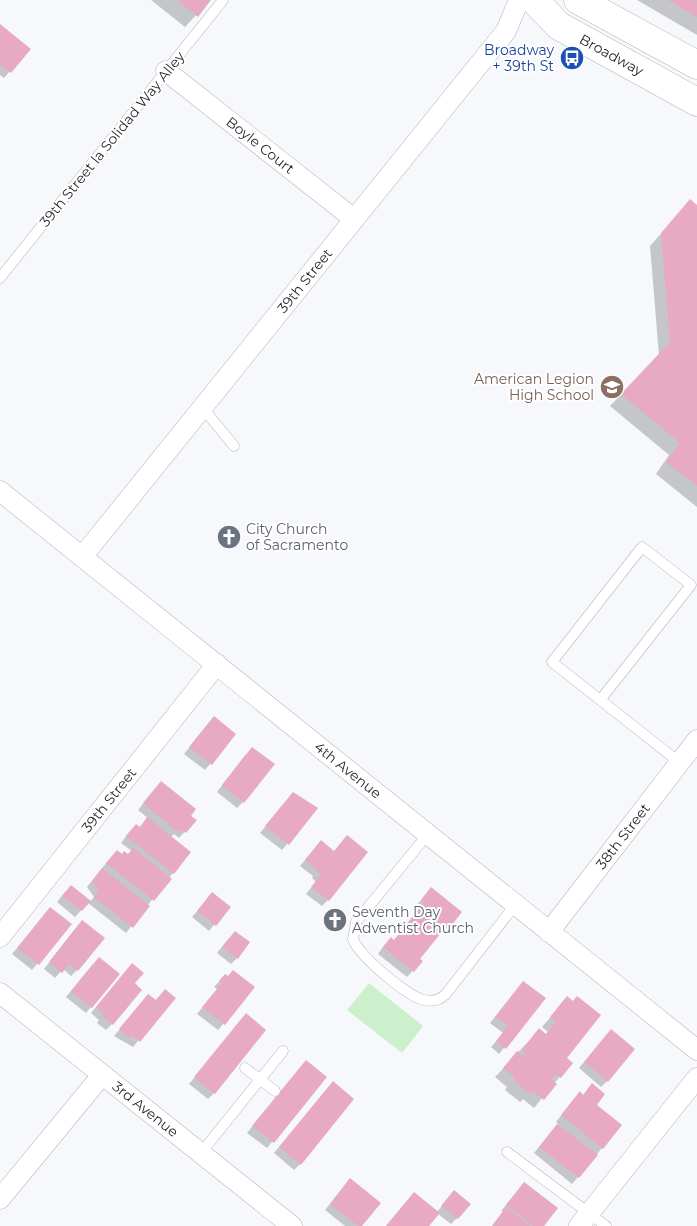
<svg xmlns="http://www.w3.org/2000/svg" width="697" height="1226" viewBox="0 0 697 1226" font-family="Montserrat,sans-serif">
  <rect width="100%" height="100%" fill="#f6f8fb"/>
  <path fill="#ccf0cb" d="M369,983L423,1026L402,1053L347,1010Z"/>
  <path fill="#0003" d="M151,0H210L185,27Z
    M637,0H697V35Z
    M0,25L29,49L4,78L0,75Z
    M690,201L697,207V507L656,474L669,455L610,406L659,355L650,246Z
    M208,724L235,734L205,770L184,754Z
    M246,754L243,802L237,808L217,792Z
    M155,789L195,821L179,838L174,834L171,837L173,873L126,933L88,903L75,917L57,902L65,892L90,902L94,897L87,887L111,857L127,855L132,851L121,843L130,831L139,828L148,818L138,810Z
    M293,793L317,809L282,850L260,833Z
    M315,848L328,900L322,906L306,894L316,882L312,878L313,876L300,866Z
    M431,888L451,924L445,930L443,929L418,959L421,962L407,977L378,954L385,944L394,941L419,909L416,906Z
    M207,900L229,907L209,931L192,917Z
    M50,909L70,925L32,970L12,954Z
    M76,928L77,970L71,976L63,969L55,978L44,969Z
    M229,938L237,958L231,964L217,953Z
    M93,964L91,1007L86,1013L66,997Z
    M126,971L133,984L112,1024L106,1030L97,1023L99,1020L91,1013Z
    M225,975L254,988L218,1030L197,1014L217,989L214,987Z
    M518,988L544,999L499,1054L491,1047L503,1033L490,1023Z
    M148,995L155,1001L159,997L174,998L133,1047L114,1036Z
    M567,998L565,1058L571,1063L534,1108L523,1099L520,1102L505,1090L507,1087L495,1077L539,1030L545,1035L548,1032L542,1027Z
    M246,1015L214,1093L208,1099L189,1084Z
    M605,1037L607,1081L601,1087L579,1068Z
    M300,1068L325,1077L267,1148L247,1133Z
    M327,1089L300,1164L294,1170L274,1153Z
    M574,1099L595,1105L602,1148L572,1184L534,1153L558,1124L556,1122Z
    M524,1183L542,1226H492L503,1212L501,1211Z
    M344,1186L361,1226H345L325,1210Z
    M414,1193L437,1212L448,1198L457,1218L451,1224L438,1214L428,1226H386Z"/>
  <path fill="#e7aac2" d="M177,0H211L198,17Z
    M668,0H697V17Z
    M0,24L31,49L11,73L0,65Z
    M690,199L697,205V486L666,462L680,443L621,394L670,342L661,233Z
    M214,716L236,734L212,765L189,747Z
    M252,747L275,764L244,803L222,785Z
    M161,781L196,809L191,816L197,820L186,833L181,829L178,832L143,803Z
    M293,792L318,808L289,845L265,826Z
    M147,817L191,852L174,874L126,836L136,824L140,827Z
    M347,835L368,852L329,901L311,887L321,875L316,871L318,870L305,860L321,840L334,851Z
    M133,848L172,879L154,901L106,863L117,850L122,854L124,851L128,854Z
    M102,868L150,906L133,928L94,897L99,891L92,881Z
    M71,885L91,901L82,911L62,896Z
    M431,887L462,912L452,925L449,923L420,959L423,961L414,972L383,947L391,937L394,940L424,902L421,900Z
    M212,892L231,907L216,926L197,911Z
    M50,907L72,924L39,965L17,948Z
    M82,920L105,938L78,971L69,964L62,973L49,962Z
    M235,931L250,942L238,959L222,947Z
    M99,957L120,974L92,1008L71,991Z
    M132,963L144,973L135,983L142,990L113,1025L102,1016L104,1014L96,1007Z
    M233,970L255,987L225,1025L202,1007L222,983L219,981L225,974L228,976Z
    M523,981L546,998L506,1049L496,1041L508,1026L495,1017Z
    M165,989L176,998L140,1042L132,1035L130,1038L119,1029L148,994L156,1000Z
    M567,996L573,1001L577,996L601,1015L567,1058L573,1063L561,1078L555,1074L551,1079L557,1084L544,1100L533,1091L530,1094L513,1080L515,1077L503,1068L517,1051L524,1056L526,1054L522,1050L539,1028L546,1034L556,1022L550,1017Z
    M246,1013L266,1030L215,1094L194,1077Z
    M611,1029L635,1049L608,1082L584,1062Z
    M306,1060L327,1077L274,1143L252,1126Z
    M333,1081L354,1099L301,1165L279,1147Z
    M592,1083L605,1094L597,1105L622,1125L603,1149L561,1115L580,1091L583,1095Z
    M557,1124L598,1155L579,1178L539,1147Z
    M350,1178L381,1203L362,1226H358L330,1204Z
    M524,1182L558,1208L544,1226H533L506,1205Z
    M454,1190L471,1204L458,1219L441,1206Z
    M414,1192L440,1213L429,1226H386Z
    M506,1207L530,1226H492Z"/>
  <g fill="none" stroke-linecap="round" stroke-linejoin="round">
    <g stroke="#b3b5b7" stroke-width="11">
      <path id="service" d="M0,278L223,0
        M202,407L234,446
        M601,699L691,585L642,547L552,662L679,762
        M428,834L356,922L353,939C358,955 408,997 424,1000C433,1002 440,1000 446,994L515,905
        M245,1068L275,1091
        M507,1152L606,1226
        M201,1153L283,1051"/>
    </g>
    <g stroke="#b3b5b7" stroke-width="21">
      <g id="minor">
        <path id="s1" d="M166,71L354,219"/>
        <path id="s2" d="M0,491L697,1050"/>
        <path id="s3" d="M82,557L506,31L519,0"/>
        <path id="s4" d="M549,932L697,740"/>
        <path id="s5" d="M0,937L217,664"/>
        <path id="s6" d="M0,993L292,1226"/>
        <path d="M0,1199L102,1075"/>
        <path d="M579,1226L697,1078"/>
      </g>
    </g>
    <g stroke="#b3b5b7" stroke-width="29">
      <g id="secondary">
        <path id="s7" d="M534,0L559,26L697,102"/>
        <path d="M578,0L697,65"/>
      </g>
    </g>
    <use href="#service" stroke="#fff" stroke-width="10"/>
    <use href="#minor" stroke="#fff" stroke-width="20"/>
    <use href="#secondary" stroke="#fff" stroke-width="28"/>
  </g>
  <defs>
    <g id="bus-disc" transform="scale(1.25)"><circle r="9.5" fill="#1a4fb4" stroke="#fff"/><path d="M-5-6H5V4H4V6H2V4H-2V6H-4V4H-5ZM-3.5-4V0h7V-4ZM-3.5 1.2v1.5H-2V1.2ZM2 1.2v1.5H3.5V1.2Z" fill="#fff"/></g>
    <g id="school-disc" transform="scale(1.25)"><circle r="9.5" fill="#8d6e63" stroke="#fff"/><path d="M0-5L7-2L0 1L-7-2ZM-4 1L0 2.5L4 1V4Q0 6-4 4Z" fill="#fff"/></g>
    <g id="church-disc" transform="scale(1.25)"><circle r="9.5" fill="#6b7280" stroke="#fff"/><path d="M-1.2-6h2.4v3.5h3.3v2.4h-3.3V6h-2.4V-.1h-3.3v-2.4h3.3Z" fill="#fff"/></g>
  </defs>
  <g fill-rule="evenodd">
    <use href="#bus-disc" x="572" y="58"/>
    <use href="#school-disc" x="612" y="387"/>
    <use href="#church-disc" x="229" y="537"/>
    <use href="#church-disc" x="335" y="920"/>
  </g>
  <g text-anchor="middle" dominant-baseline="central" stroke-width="4" stroke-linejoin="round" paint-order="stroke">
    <g font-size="14" fill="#164399" stroke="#fff" text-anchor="end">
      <text x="554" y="50">Broadway<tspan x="554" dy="16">+ 39th St</tspan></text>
    </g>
    <g font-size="14" fill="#292a2b" stroke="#fff">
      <text stroke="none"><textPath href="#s7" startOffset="96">Broadway</textPath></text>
      <text transform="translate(112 139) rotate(-51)">39th Street la Solidad Way Alley</text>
      <text stroke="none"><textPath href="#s1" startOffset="120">Boyle Court</textPath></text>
      <text stroke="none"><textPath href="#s3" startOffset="355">39th Street</textPath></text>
      <text stroke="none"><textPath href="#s2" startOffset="446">4th Avenue</textPath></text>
      <text stroke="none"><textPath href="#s5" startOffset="175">39th Street</textPath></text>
      <text stroke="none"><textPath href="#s4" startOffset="121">38th Street</textPath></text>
      <text stroke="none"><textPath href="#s6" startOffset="186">3rd Avenue</textPath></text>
    </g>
    <g font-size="14" fill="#785e54" stroke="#fff" text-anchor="end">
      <text x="594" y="379">American Legion<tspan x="594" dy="16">High School</tspan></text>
    </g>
    <g font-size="14" fill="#5b616d" stroke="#fff" text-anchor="start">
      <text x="246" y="529">City Church<tspan x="246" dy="16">of Sacramento</tspan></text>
      <text x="352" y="912">Seventh Day<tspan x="352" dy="16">Adventist Church</tspan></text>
    </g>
  </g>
</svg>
